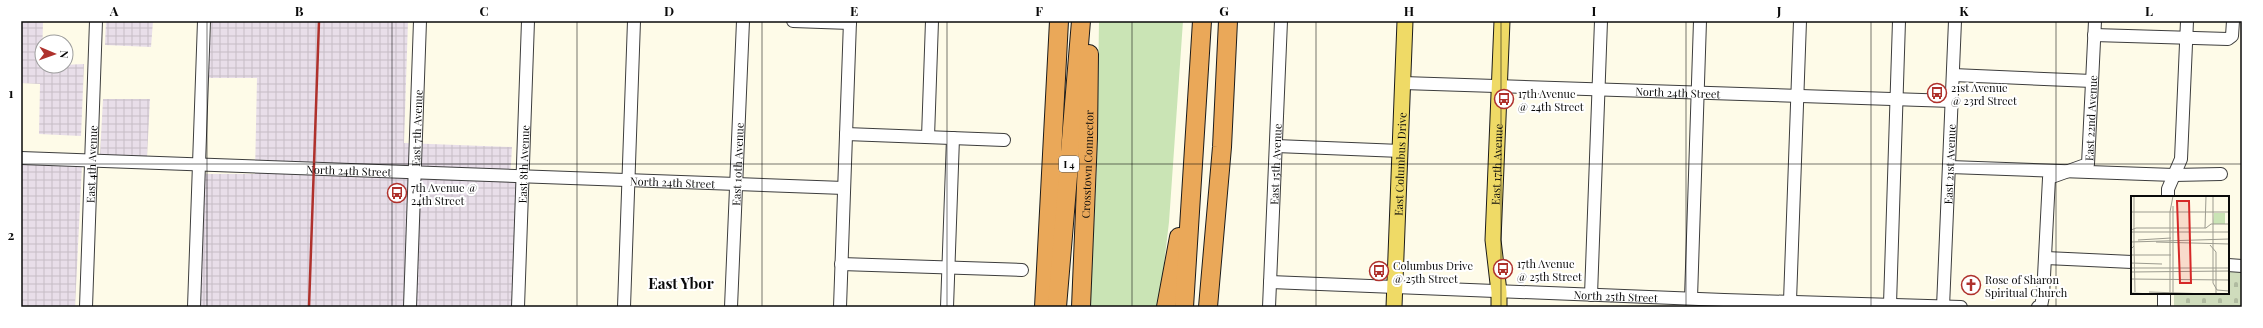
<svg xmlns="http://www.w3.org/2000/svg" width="2263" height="328" viewBox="0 0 2263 328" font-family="'Playfair Display',serif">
  <defs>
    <pattern id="industrial-grid" width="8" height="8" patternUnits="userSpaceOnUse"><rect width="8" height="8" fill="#e8dee9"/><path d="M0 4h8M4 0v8" fill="none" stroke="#c6bdc6"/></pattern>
    <pattern id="cemetery-stones" width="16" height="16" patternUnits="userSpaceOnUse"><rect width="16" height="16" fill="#cfdcbc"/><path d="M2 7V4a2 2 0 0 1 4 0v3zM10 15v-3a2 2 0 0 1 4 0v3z" fill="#b0bba0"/></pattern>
  </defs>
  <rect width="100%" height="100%" fill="#fefbe8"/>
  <path fill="url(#industrial-grid)" d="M21,21H43L42,66L84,64L81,136L39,134L40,84L21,83Z
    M106,21H153L151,47L105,45Z
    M211,21H408L404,143L512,147L510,179L517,180L512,307H196L202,174H255L257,78H208Z
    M103,99H150L147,157L100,155Z
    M21,163L82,165L75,307H21Z"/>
  <path fill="#cae4b5" d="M1099,21H1183L1169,222L1159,307H1090L1097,165Z"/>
  <path fill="url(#cemetery-stones)" d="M2228,261H2242V307H2174V293H2228Z"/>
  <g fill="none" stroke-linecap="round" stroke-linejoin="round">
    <g stroke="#3d3d3d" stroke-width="14">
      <g id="minor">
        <path d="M793,21L850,23"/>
        <path d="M2094,35L2228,39L2232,36L2233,21"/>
        <path d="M1953,75L2092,81"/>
        <path id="s1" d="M1403,83L1952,101"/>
        <path d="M846,134L1004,140"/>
        <path d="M928,137L932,21"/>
        <path d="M1276,146L1401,151"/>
        <path id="s2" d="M21,158L844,188"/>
        <path d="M1950,167L2174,175L2221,174"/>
        <path d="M2168,197V189L2181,159L2187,21"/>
        <path d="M2046,258L2132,262"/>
        <path d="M841,264L1022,270"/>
        <path d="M2228,265L2242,266"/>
        <path id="s3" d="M1270,282L1724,300L1961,307"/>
        <path d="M1591,295L1601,21"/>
        <path d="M1691,298L1700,21"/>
        <path d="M1790,301L1800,21"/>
        <path d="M1890,304L1899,21"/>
        <path id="s4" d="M86,307L96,21"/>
        <path d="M194,307L204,21"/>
        <path id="s5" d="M410,307L420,21"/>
        <path id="s6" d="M518,307L528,21"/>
        <path d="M624,307L634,21"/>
        <path id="s7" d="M731,307L743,21"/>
        <path d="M840,307L850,21"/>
        <path d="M947,307L953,138"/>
        <path id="s8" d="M1269,307L1281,21"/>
        <path id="s9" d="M1943,307L1955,21"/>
        <path id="s10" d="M2038,307L2041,306L2043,296L2049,178L2088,164L2095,21"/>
        <path d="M2164,307V293"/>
      </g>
    </g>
    <g stroke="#1b1b1b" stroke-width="17">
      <g id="major">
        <path id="s11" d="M1394,307L1405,21"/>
        <path id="s12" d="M1499,307V292L1493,240L1502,21"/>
      </g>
    </g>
    <g stroke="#1b1b1b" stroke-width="20">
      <g id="highway">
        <path d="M1044,307L1059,21"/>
        <path d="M1057,307L1081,21"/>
        <path id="s13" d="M1081,307L1088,138L1089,54"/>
        <path d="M1166,307L1179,237"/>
        <path d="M1184,307L1202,21"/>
        <path d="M1208,307L1222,147L1228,21"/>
      </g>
    </g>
    <use href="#minor" stroke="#fff" stroke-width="12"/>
    <use href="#major" stroke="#efda66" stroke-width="15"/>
    <use href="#highway" stroke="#eaa859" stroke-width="18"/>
    <path stroke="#af312c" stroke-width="2.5" d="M309,307L319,21"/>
  </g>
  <path fill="none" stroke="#0a0a0a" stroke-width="1" stroke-opacity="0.55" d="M207,21V307M392,21V307M577,21V307M762,21V307M947,21V307M1132,21V307M1316,21V307M1501,21V307M1686,21V307M1871,21V307M2056,21V307M21,164H2242"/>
  <defs>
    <g id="bus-ring" transform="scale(1)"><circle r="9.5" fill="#fff" stroke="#af312c" stroke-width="1.5"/><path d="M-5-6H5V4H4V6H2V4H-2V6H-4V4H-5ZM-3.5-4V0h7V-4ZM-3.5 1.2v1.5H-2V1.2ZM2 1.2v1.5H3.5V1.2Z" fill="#af312c"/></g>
    <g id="church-ring" transform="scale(1)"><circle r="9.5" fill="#fff" stroke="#af312c" stroke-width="1.5"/><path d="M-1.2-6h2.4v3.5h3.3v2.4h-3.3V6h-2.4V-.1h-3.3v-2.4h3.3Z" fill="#af312c"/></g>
  </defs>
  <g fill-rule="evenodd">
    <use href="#bus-ring" x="1937" y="93"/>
    <use href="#bus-ring" x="1504" y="99"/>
    <use href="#bus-ring" x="397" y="193"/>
    <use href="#bus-ring" x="1503" y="269"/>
    <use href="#bus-ring" x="1379" y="271"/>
    <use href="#church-ring" x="1971" y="285"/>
  </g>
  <g text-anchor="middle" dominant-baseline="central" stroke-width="4" stroke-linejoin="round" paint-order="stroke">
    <rect fill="#fff" stroke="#545454" stroke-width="1" x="1059" y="156" width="20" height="16" rx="3"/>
    <g font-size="10" font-weight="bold" fill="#0a0a0a">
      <text x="1069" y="164">I 4</text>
    </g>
    <g font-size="11" fill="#0a0a0a" stroke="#fff" text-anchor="start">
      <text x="1951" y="87">21st Avenue<tspan x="1951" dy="13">@ 23rd Street</tspan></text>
      <text x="1518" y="93">17th Avenue<tspan x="1518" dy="13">@ 24th Street</tspan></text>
      <text x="411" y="187">7th Avenue @<tspan x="411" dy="13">24th Street</tspan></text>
      <text x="1517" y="263">17th Avenue<tspan x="1517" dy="13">@ 25th Street</tspan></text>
      <text x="1393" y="265">Columbus Drive<tspan x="1393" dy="13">@ 25th Street</tspan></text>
      <text x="1985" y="279">Rose of Sharon<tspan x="1985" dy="13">Spiritual Church</tspan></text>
    </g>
    <g font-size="11" fill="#0a0a0a" stroke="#fff">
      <text stroke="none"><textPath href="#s1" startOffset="275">North 24th Street</textPath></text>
      <text stroke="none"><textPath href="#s10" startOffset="219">East 22nd Avenue</textPath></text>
      <text stroke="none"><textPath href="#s5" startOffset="179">East 7th Avenue</textPath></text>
      <text stroke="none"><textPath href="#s4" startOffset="143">East 4th Avenue</textPath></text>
      <text stroke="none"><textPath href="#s6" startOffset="143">East 8th Avenue</textPath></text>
      <text stroke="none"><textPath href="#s7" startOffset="143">East 10th Avenue</textPath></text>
      <text stroke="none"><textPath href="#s13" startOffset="143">Crosstown Connector</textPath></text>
      <text stroke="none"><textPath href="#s8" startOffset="143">East 15th Avenue</textPath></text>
      <text stroke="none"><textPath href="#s11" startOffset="143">East Columbus Drive</textPath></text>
      <text stroke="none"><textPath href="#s12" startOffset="143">East 17th Avenue</textPath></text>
      <text stroke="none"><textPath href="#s9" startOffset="143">East 21st Avenue</textPath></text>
      <text stroke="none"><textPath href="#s2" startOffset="328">North 24th Street</textPath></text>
      <text stroke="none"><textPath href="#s2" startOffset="652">North 24th Street</textPath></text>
      <text stroke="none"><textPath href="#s3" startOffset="346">North 25th Street</textPath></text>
    </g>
    <g font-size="15" font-weight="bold" fill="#0a0a0a" stroke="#fff">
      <text x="681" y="283">East Ybor</text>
    </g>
  </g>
  <g transform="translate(2131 196)">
    <rect width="98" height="98" fill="#fefbe8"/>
    <path d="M83,17H94V28H82Z" fill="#cae4b5"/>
    <path fill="none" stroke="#9c9b8f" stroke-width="1" d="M82,0V87L86,94L98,95M0,16H98M74,32L75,0M0,34L5,32H75L80,28H98M0,36H98M7,44L40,42M0,46L98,43M25,46L98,48M79,49L85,56V98M3,50L4,96M0,53L3,50V0M0,59H40M0,67L31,68M0,72H98M0,76L98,75M0,83L98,84M18,96L78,98M0,97L23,98M39,98V16L42,0M42,98V10"/>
    <path fill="#d62828" fill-opacity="0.15" stroke="#d62828" stroke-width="2" d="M46,5H58L60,87H49Z"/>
    <rect width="98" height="98" fill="none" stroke="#0a0a0a" stroke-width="2"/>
  </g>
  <rect width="2263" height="328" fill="none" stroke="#ffffff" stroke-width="44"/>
  <g transform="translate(54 54) rotate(92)"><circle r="19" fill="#ffffff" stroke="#9d9d9d"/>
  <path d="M0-3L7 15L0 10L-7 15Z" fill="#af312c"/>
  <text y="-6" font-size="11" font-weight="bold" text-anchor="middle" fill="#0a0a0a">N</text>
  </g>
  <rect x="22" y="22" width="2219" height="284" fill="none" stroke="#0a0a0a" stroke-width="1.5"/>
  <g font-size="13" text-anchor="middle" font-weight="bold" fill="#0a0a0a">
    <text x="114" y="16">A</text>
    <text x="299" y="16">B</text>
    <text x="484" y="16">C</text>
    <text x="669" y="16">D</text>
    <text x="854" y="16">E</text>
    <text x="1039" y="16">F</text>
    <text x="1224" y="16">G</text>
    <text x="1409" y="16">H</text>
    <text x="1594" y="16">I</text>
    <text x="1779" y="16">J</text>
    <text x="1964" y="16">K</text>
    <text x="2149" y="16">L</text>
    <text x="11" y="98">1</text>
    <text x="11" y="240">2</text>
  </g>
</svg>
